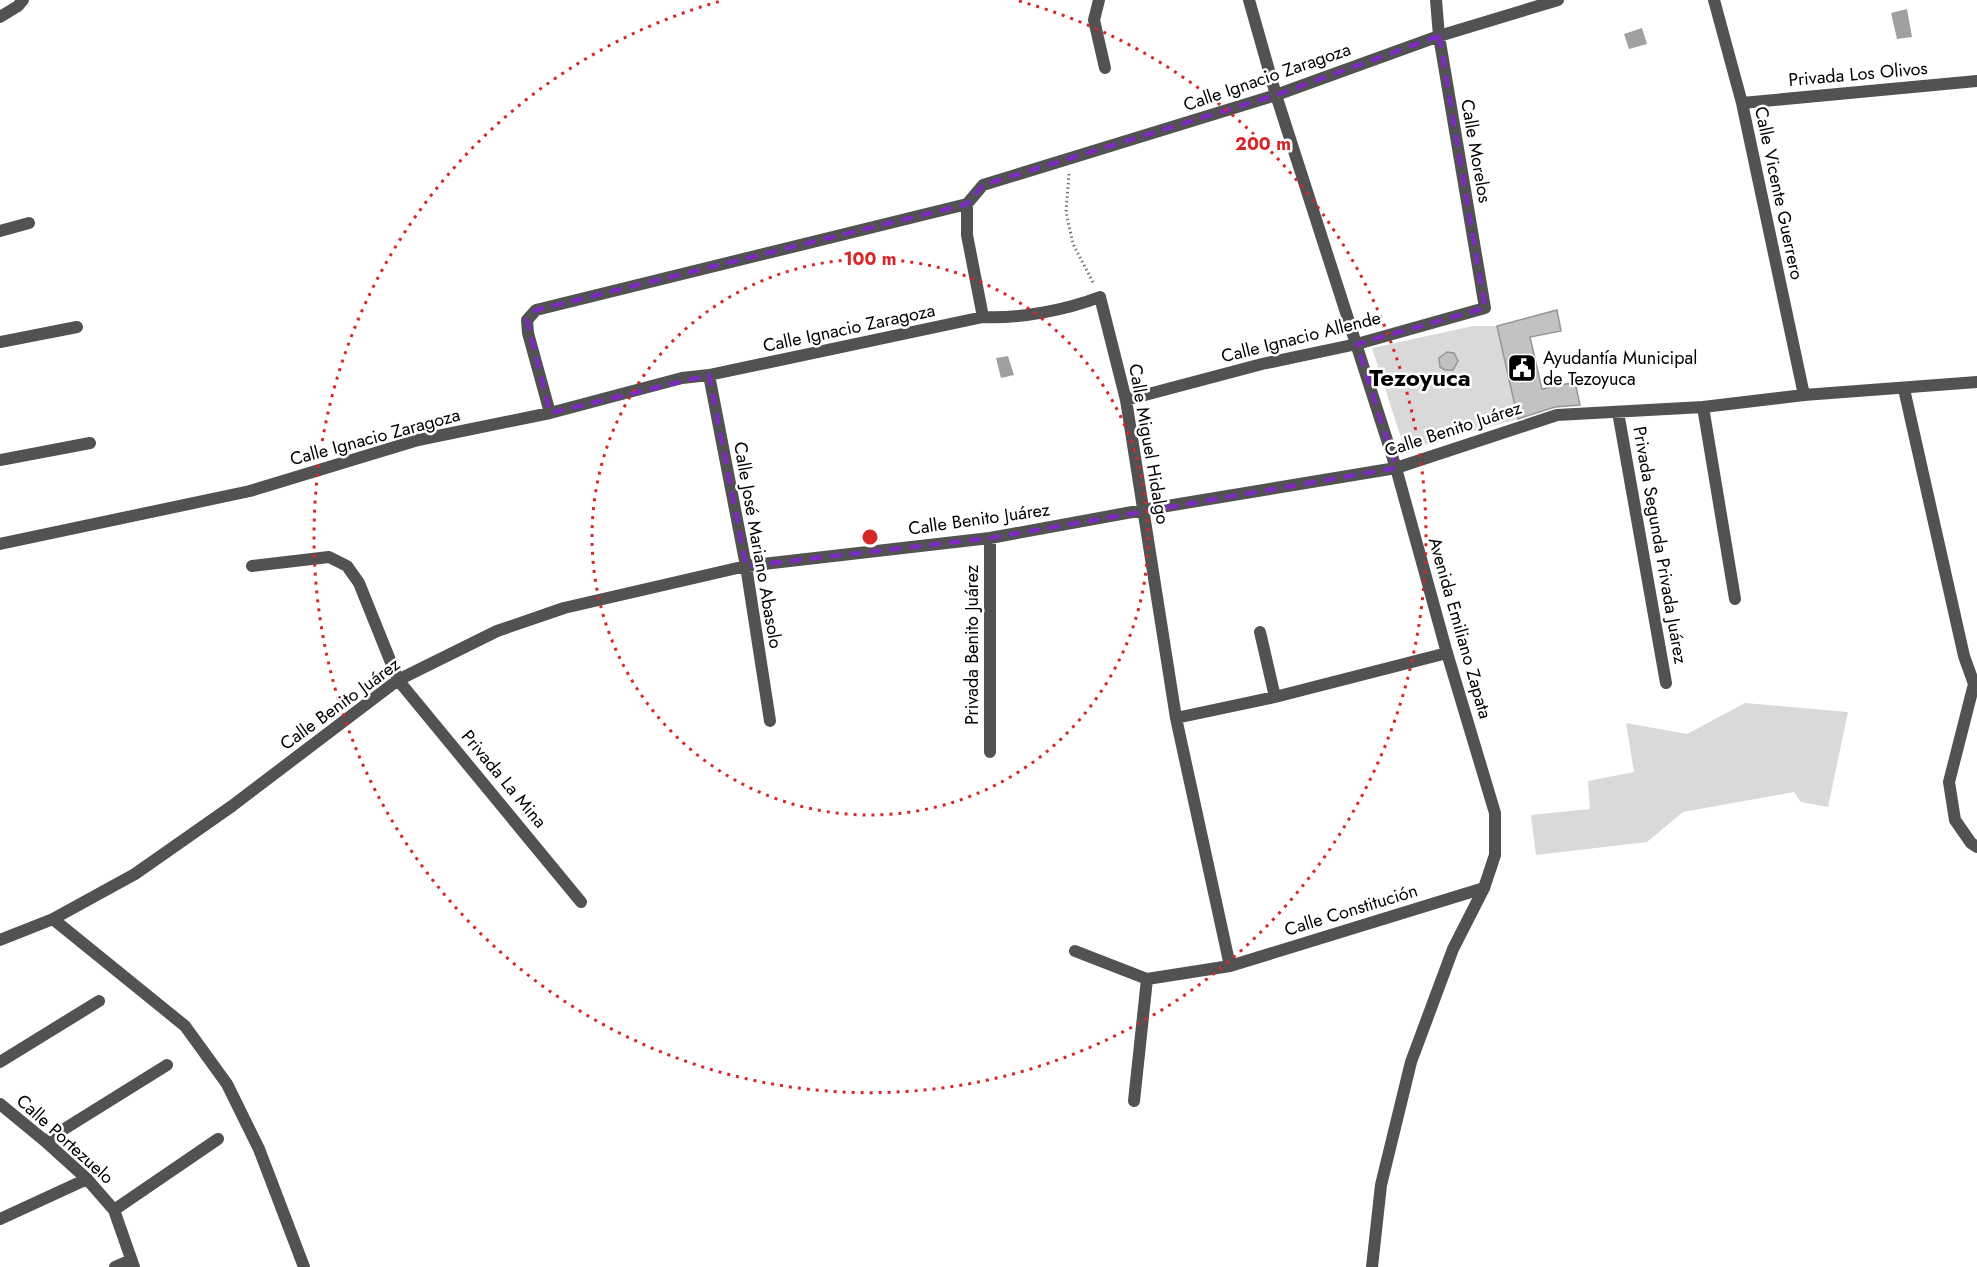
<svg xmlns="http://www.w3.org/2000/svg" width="1977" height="1267" viewBox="0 0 1977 1267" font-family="Jost,sans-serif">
  <rect width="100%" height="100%" fill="#fff"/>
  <path fill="#d9d9d9" d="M1473,326H1497L1518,419L1405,450L1372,348Z
    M1745,703L1848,712L1828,807L1801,802L1794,792L1683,812L1647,842L1536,855L1531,815L1590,809L1588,781L1634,772L1626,723L1687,734Z"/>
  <path fill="#a0a0a0" d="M1907,9L1912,37L1897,39L1891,13Z
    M1642,28L1647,44L1629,49L1624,34Z
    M1008,356L1014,375L1001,378L996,358Z"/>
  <path fill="#c2c2c2" stroke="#969696" stroke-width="1.5" d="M1557,310L1561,331L1530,337L1542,389L1575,382L1580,405L1555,407L1518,419L1497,326Z
    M1447,352L1454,353L1458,361L1453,370H1445L1440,367L1439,358Z"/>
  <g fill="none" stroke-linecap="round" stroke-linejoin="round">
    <path stroke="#747474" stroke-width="3" stroke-dasharray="1.5 3" stroke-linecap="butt" d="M1069,174L1066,212L1073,244L1094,284"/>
    <path stroke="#525252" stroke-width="12" d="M1099,0L1094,20L1105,68
      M1714,0L1742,103L1804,395
      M0,17L18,6L23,0
      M1742,103L1977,81
      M0,231L29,223
      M983,317L967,235V204L983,185L1276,95L1439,36L1558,0
      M0,342L77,327
      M709,375L746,566L770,721
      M1904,389L1964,656L1974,684
      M1126,400L1262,364L1357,344L1485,308L1439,36L1436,0
      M1703,407L1735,599
      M1618,412L1666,683
      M550,413L528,333L527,320L536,310L967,204
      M0,460L90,443
      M0,544L250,491L418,440L550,413L682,378L709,375L983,317C1019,319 1066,310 1100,297L1126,400L1176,718L1230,966
      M252,566L329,557L347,566L359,583L398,680L581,902
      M1260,632L1275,697
      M1974,684L1949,782L1955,820L1971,843L1977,847
      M1176,718L1275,697L1447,653
      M990,752V538
      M53,919L185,1026L227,1084L259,1149L304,1267
      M0,940L53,919L135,874L232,806L398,680L497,631L564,608L746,566L990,538L1143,510L1396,468L1557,415L1703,407L1804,395L1977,382
      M1075,951L1147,979L1230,966L1484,888
      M0,1062L99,1001
      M1134,1101L1147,979
      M0,1104L45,1141L87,1179L114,1210L134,1267
      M45,1141L167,1065
      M114,1210L218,1139
      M0,1219L87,1179
      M115,1267L131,1260"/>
    <path stroke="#525252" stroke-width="12" d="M1249,0L1276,95L1396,468L1447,653L1495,813V855L1484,888L1453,949L1411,1062L1381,1185L1372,1267"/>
  </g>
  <path fill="none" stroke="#7b2cbf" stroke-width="4.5" stroke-dasharray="12 8" stroke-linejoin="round" d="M1439,36L1485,308L1357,344L1396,468L990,538L746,566L709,375L550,413L527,320L536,310L967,204L983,185L1276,95Z"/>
  <g fill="none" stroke="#d62828" stroke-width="3" stroke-dasharray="3 6">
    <circle cx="870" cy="537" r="278"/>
    <path d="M1019 1A556 556 0 1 1 721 1"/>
  </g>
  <defs>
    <g id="civic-square" transform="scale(1.5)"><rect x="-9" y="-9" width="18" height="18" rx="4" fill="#000" stroke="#fff"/><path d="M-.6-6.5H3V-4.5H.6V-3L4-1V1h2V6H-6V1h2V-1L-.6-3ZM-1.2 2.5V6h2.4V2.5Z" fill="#fff"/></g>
  </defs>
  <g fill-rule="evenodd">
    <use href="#civic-square" x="1522" y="368"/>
  </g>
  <g text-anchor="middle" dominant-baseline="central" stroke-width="5" stroke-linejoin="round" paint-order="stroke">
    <g font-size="18" fill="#000" stroke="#fff">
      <text transform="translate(1858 74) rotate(-5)">Privada Los Olivos</text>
      <text transform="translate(1267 77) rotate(-19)">Calle Ignacio Zaragoza</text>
      <text transform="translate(1476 151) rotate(80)">Calle Morelos</text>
      <text transform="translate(1779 193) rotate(78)">Calle Vicente Guerrero</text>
      <text transform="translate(849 328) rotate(-12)">Calle Ignacio Zaragoza</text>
      <text transform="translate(1301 337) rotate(-14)">Calle Ignacio Allende</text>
      <text transform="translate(1453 429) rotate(-18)">Calle Benito Juárez</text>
      <text transform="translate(375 437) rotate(-15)">Calle Ignacio Zaragoza</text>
      <text transform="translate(1149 444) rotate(80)">Calle Miguel Hidalgo</text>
      <text transform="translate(979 519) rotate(-8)">Calle Benito Juárez</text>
      <text transform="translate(758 545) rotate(80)">Calle José Mariano Abasolo</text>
      <text transform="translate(1660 545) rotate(80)">Privada Segunda Privada Juárez</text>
      <text transform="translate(1460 628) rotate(74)">Avenida Emiliano Zapata</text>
      <text transform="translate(972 645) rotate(-90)">Privada Benito Juárez</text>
      <text transform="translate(340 704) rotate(-36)">Calle Benito Juárez</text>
      <text transform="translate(504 779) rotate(50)">Privada La Mina</text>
      <text transform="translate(1351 910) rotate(-17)">Calle Constitución</text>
      <text transform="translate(65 1139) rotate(42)">Calle Portezuelo</text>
    </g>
    <g font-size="18" fill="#000" stroke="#fff" text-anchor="start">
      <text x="1543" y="358">Ayudantía Municipal<tspan x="1543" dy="21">de Tezoyuca</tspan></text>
    </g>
    <g font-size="24" font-weight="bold" fill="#000" stroke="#fff">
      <text x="1420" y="377">Tezoyuca</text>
    </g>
  </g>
  <circle cx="870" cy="537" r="9" fill="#d62828" stroke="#fff" stroke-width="3"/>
  <g font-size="18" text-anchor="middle" font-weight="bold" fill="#d62828" stroke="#fff" stroke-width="5" stroke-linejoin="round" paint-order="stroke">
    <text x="1263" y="150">200 m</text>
    <text x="870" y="265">100 m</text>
  </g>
</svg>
